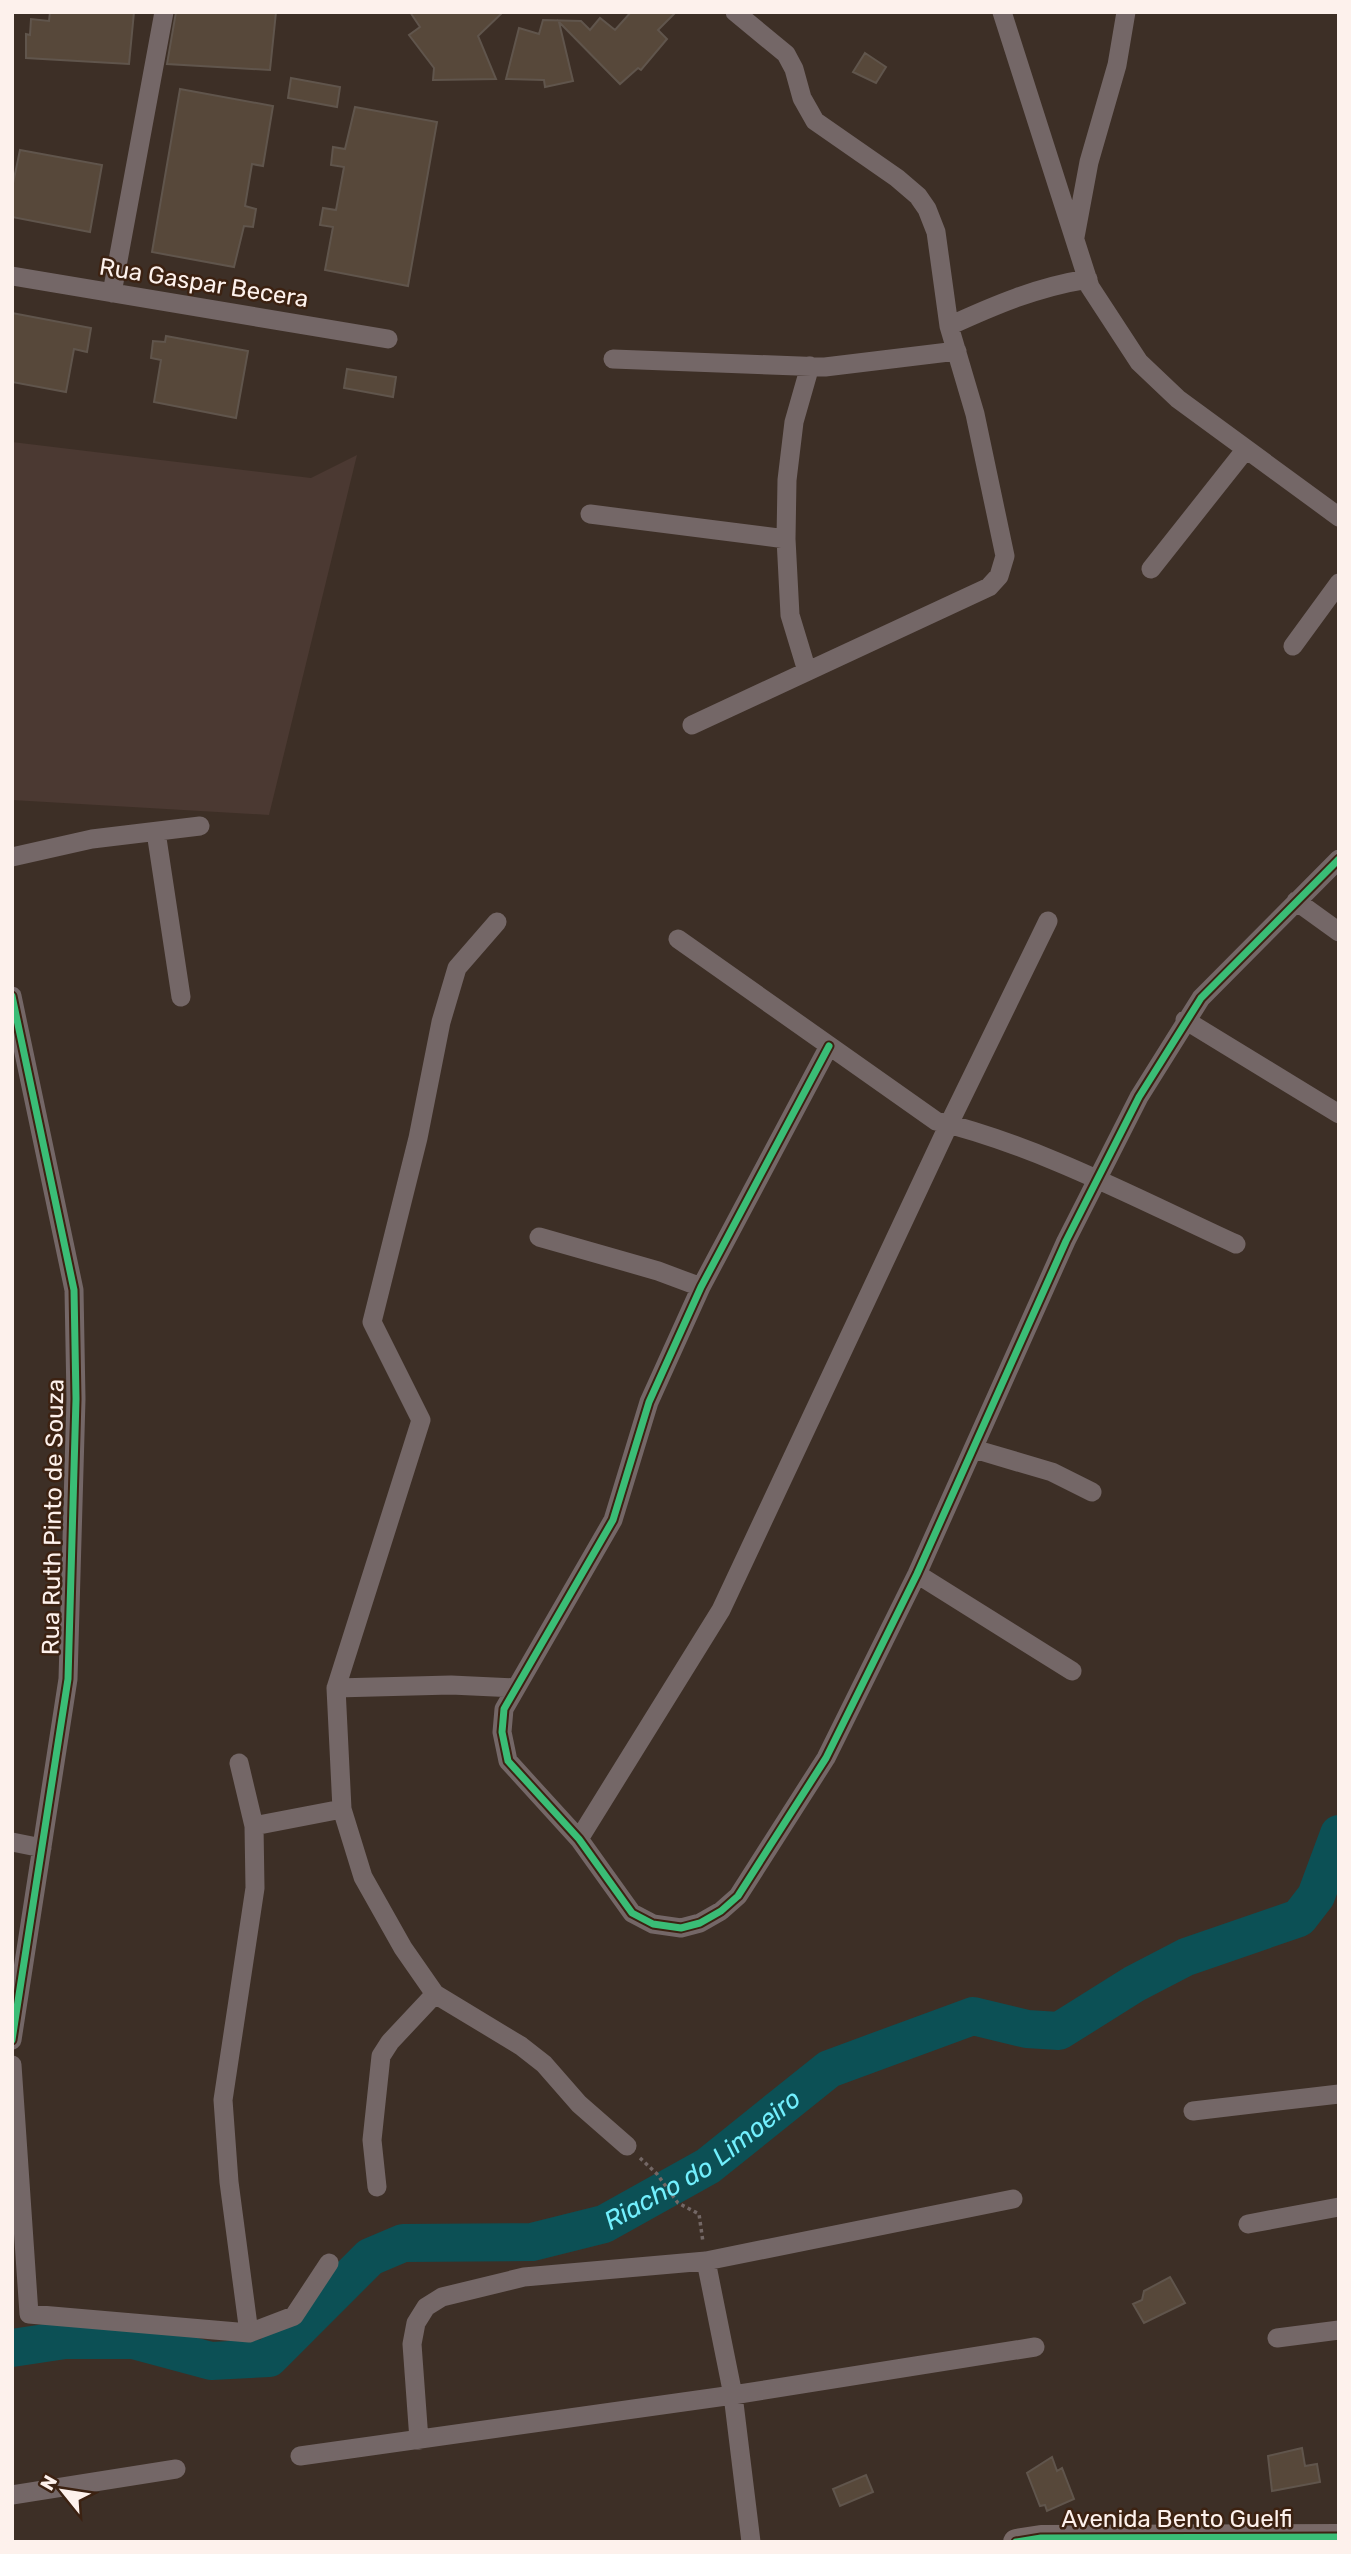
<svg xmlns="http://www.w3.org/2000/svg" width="1351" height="2554" viewBox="0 0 1351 2554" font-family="Rubik,sans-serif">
  <rect width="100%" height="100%" fill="#3d2f26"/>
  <path fill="#4b3932" d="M12,442L311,478L357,455L269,815L12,800Z"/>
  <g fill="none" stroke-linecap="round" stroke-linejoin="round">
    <path stroke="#0c5055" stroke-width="38" id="s1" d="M12,2348L65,2340H133L211,2361L269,2358L370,2257L403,2243L532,2242L604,2224L708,2166L829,2069L973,2016L1027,2029L1059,2031L1134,1984L1186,1957L1299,1918L1316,1896L1339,1834"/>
  </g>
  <path fill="#57483a" stroke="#60554c" stroke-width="2" d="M50,12H134L129,64L26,58V34L30,35L31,19L49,21Z
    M176,12H276L270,70L167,64Z
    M410,12H503L478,36L496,79L433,80L434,68L409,35L420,27Z
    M631,12H676L658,30L667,39L641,70L638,68L620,84L559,22L573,81L545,87L544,80L506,79L519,28L539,34L543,20L581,21L590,30L600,18L615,30Z
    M865,53L886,67L876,83L853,72Z
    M291,78L340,87L337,107L288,98Z
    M180,89L273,106L263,166L252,164L245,206L256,209L253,227L244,226L234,267L152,252Z
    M355,107L437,122L408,286L325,270L333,227L320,225L323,208L336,210L344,167L331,165L333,147L345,149Z
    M20,150L102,165L90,232L12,217V188Z
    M12,313L91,328L87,352L74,349L66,392L12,382Z
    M166,336L248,351L236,418L154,402L161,360L151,358L153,341L165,342Z
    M347,369L396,377L393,397L344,388Z
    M1170,2277L1185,2303L1144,2323L1133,2304L1142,2300L1144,2291Z
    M1302,2448L1305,2466L1317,2464L1320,2482L1272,2491L1268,2456Z
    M1052,2457L1057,2471L1062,2468L1074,2499L1047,2511L1045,2505L1040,2506L1027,2473Z
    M866,2475L873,2492L840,2506L833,2489Z"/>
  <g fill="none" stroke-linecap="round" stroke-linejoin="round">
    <path stroke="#736765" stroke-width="3.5" stroke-dasharray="3.5 3.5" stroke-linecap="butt" d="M640,2158L657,2174L678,2203L699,2214L703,2242"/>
    <path stroke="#746767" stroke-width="19" d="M1002,12L1090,287L1139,362L1178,399L1339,517
      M1075,237L1089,162L1117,65L1126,12
      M12,276L388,339
      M112,293L164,12
      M949,326C995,305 1037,287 1088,279
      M613,359L825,367L957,351
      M590,514L786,539
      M1151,569L1246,449
      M1293,646L1339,583
      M807,671L790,615L786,539L787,480L794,422L810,366
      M692,725L989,587L999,576L1005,556L975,414L949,326L936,232L927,209L918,196L897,178L815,121L802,98L794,69L786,54L735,12
      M156,832L181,997
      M12,857L92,839L200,826
      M1296,901L1339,932
      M497,922L457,968L441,1022L418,1138L372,1322L421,1420L336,1688L342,1809L363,1877L403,1948L435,1994L521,2046L544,2064L579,2104L627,2146
      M678,939L936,1121C1037,1145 1142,1201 1236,1244
      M12,996L74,1290L76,1399L68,1679L12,2040
      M1185,1020L1339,1114
      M829,1046L701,1287L649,1402L613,1520L504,1709L502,1732L508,1761L579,1839L632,1913L653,1924L681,1928L700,1923L721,1911L738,1896L826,1758L917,1574L1066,1241L1139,1097L1201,998L1339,859
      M539,1237L658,1271L701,1287
      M974,1449L1052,1472L1092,1492
      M917,1574L1072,1671
      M336,1688L451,1685L516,1688
      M239,1763L254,1826L255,1888L223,2100L229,2182L249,2333
      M254,1826L342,1809
      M579,1839L721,1610L949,1124L1048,921
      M12,1842L42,1848
      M12,2065L29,2314L249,2333L294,2316L329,2263
      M1193,2111L1339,2094
      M377,2187L372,2140L381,2056L390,2042L435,1994
      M1248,2224L1339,2207
      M706,2261L733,2395L751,2542
      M1277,2338L1339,2330
      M419,2440L412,2344L416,2323L426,2307L442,2297L524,2277L706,2261L1013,2199
      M300,2456L733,2395L1035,2347
      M12,2495L176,2469"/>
    <path stroke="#786967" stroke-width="26" d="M1016,2542L1041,2538L1339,2537"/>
    <g stroke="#3c2212" stroke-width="11">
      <path id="cycleway" d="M12,996L74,1290L76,1399L68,1679L12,2040
        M829,1046L701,1287L649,1402L613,1520L504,1709L502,1732L508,1761L579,1839L632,1913L653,1924L681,1928L700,1923L721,1911L738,1896L826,1758L917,1574L1066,1241L1139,1097L1201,998L1339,859
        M1016,2542L1041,2538L1339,2537"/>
    </g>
    <use href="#cycleway" stroke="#3abd76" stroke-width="7"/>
  </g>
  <g text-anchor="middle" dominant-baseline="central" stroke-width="5" stroke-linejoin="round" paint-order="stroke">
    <g font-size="24" fill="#fdf1ec" stroke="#3c2212">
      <text transform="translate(204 283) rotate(9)">Rua Gaspar Becera</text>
      <text transform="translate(53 1517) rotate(-89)">Rua Ruth Pinto de Souza</text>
      <text x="1177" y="2519">Avenida Bento Guelfi</text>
    </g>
    <g font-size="26" font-style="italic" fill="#72effd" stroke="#3c2212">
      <text stroke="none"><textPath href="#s1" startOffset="760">Riacho do Limoeiro</textPath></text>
    </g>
  </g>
  <rect width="1351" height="2554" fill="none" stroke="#fdf1ec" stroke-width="28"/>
  <g transform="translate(63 2491) rotate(300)" stroke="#3c2212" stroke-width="5" paint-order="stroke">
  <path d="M0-5L12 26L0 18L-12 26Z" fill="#fdf1ec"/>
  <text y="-10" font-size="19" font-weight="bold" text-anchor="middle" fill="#fdf1ec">N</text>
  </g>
</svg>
